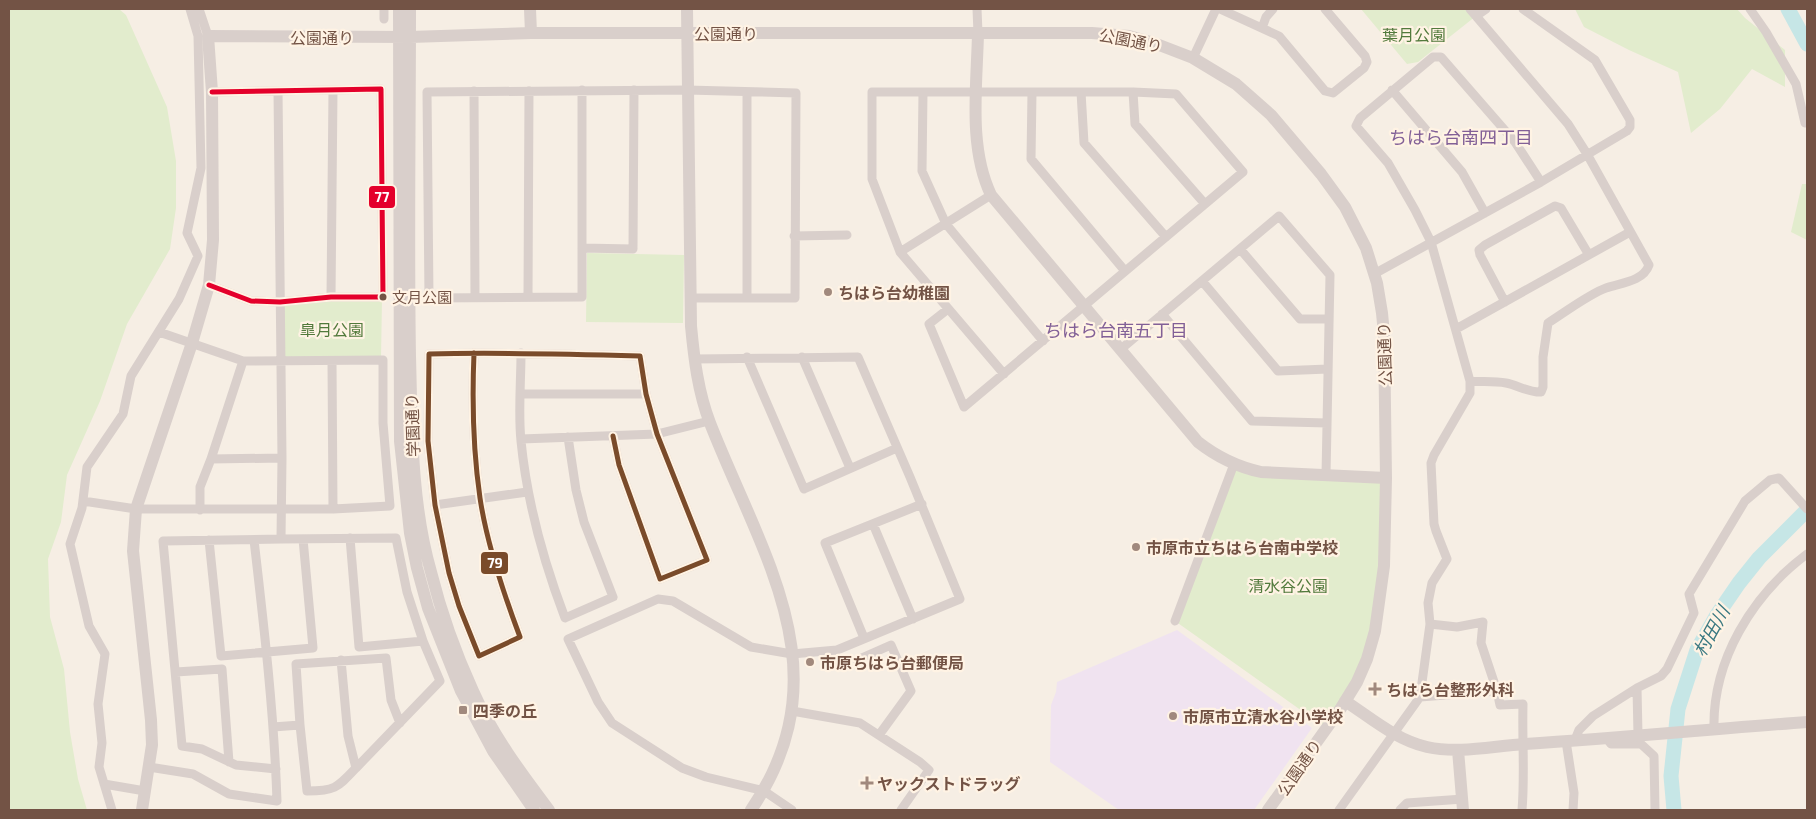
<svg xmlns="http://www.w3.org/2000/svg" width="1816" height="819" viewBox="0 0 1816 819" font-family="'Exo 2','Noto Sans JP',sans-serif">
  <rect width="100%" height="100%" fill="#f6eee4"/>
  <path fill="#f0e3f0" d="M1177,630L1312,728L1254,810H1119L1050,762L1051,705L1056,692L1057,682Z"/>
  <path fill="#e2eccd" d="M9,9H119L126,15L167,107L176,161V208L170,249L127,324L100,401L67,475L61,522L48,559L50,617L64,669L70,732L78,779L87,810H9Z
    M1361,9H1470L1476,16L1418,62L1407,64Z
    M1575,9H1737L1745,18L1785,50V87L1752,69L1720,109L1691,133L1678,72L1629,50L1584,27Z
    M1802,184H1807V240L1791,232Z
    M587,253L684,255L683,323L586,322Z
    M382,299L381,358L283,359L282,303Z
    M1234,464L1386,478L1384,566L1367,659L1326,728L1175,621Z"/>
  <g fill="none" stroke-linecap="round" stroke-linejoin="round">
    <path stroke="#c6e6e6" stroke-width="15" d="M1788,9L1807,44
      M1674,810L1671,776L1678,709L1697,650L1717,615L1739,583L1759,558L1807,510"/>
    <path stroke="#d9cfcb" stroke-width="9" d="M199,9L208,36
      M384,9V19
      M977,9L978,33
      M1220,9L1279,36L1325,91L1333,93L1364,68L1367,62L1365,56L1325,9
      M1750,9L1766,32L1796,84L1805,123L1807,122
      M1476,16L1486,9
      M1262,28L1266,17L1273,9
      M1193,58L1216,9
      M582,90V297L429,298L427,92L687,90L796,93L795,298H690
      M1392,90L1462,172L1485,213
      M474,91L475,297
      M747,92V298
      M923,92L922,171L946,224L1043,341
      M1032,92L1031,159L1125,271
      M1081,92L1084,143L1166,237
      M1133,92L1135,124L1205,204
      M794,236L847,235
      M582,248L633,249L634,90
      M1240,249L1300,319H1329
      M900,252L991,195
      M1374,274L1541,182L1627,131L1630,127V120L1595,60L1523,9
      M1202,281L1278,371L1328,369
      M209,285L251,301L280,302L331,297H383L381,89L212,92
      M331,297L333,90
      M528,297L529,91
      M1505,302L1480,255L1479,250L1485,245L1555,206L1561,208L1589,255
      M948,309L929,324L964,407L1243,172L1176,94L1133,92H872V179L900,252L1004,374
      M1162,314L1252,421L1327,423
      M1456,329L1630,232
      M1121,349L1279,216L1330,275L1326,475
      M474,353C472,401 473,450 480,498C487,545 503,592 520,637L479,656L459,606L449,573L435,505L428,441L429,354C500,352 570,354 640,356L646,394L657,434L707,560L660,579L619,465L613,436
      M521,353C521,382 518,412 521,441C527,502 543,560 565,618L613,597L584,522L576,490L568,437
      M747,357L804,489L897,448
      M802,357L850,468
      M694,359L858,357L910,477L960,599L837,650L792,654L751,647L673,601L658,599L568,639L598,702L612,723L682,768L706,777L764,791L792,810
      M332,361L333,509
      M1470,381C1482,382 1494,381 1506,383C1517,385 1530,393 1541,392L1543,387V357L1548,323C1564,313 1589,294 1606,288C1620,283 1643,282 1649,265L1587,154L1568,124L1470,9
      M521,394H646
      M521,439L657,434L709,421
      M211,459L282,458
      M83,501L136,509H333L390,506L383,423V360L243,361L159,332
      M435,505L527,492
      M200,510V487L211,459L243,361
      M873,524L913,619
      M281,539L396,538L407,592L423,641L359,647L350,538
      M209,540L221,656L313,648L303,539
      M1175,621L1234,464
      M1430,624L1457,627L1483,622L1481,643L1497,691L1500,705L1523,704C1522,740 1525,775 1522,810
      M864,638L825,543L922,504
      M341,660L348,736L356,768L440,681L423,641
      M857,660L891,645L911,691L879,735
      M176,672L222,669L229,762
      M1637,688L1638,735
      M1420,697L1497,691
      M792,711L860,723L920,762L929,770L901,810
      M300,725L296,664L386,658L391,700L400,723
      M273,727L300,725L307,791C335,791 337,788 356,768
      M1714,730C1712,661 1752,595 1807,554
      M1575,740L1579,730L1593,716L1637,688L1661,676L1667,669L1694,613L1689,594L1745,501L1770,480L1779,478L1807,509
      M1608,740L1611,744H1641L1654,756L1655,810
      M1566,741L1574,793L1573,810
      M149,767L193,774L229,794L277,801C274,713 264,626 254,540
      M276,769L236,765L202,749L182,746L163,541L281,539L282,458L278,91
      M104,784L145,791
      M112,810L99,767L102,743L98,704L105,654L89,626L70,544L82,508L87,467L123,414L131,376L179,299L198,256L187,233L201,168L198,36L190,9
      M1339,810L1420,697L1430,624L1428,603L1432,583L1447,559L1436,531L1434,524L1431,463L1434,455L1470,393V381L1431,242L1415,210L1388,163L1356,126L1360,118L1433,57H1441L1515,142L1541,182
      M1400,810L1407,803L1463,799"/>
    <path stroke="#d9cfcb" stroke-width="12" d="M399,9L400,441L410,533L417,568L428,608L461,691L493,751L534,810
      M410,9C410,125 408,240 410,356C412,429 411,502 431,572C441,612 456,654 473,691C492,734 521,773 549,810
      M530,9L531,33
      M687,9L691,326C694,358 698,392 710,423C762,556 845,672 751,810
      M978,33C977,85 968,147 991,195L1198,442C1217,457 1238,467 1261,472L1386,478
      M1345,701C1371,718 1396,740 1427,747C1459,754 1492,746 1525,744C1619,738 1713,729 1807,722
      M1458,750L1463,810
      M142,810L152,745L151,720L133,551L136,509L192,343L209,285L213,240L212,92L208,36L410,37L531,33H1092L1129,36L1154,43L1193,58L1236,84L1271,115L1321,174L1345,207L1366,248L1377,283L1382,313L1384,334L1386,478L1384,566L1375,631L1367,659L1357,682L1341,708L1268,810"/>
    <g stroke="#fff3e4" stroke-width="9">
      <path id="bus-1" d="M209,285L251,301L280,302L331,297H383L381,89L212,92"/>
    </g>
    <g stroke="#fff3e4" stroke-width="9">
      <path id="bus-2" d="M474,353C472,401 473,450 480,498C487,545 503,592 520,637L479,656L459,606L449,573L435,505L428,441L429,354C500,352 570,354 640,356L646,394L657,434L707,560L660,579L619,465L613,436"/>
    </g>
    <use href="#bus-1" stroke="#e4002b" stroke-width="5"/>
    <use href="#bus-2" stroke="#7a4b2a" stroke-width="5"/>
  </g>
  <g fill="#a1897d" stroke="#fff3e4" stroke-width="2">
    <circle cx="828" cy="292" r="5"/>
    <circle cx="1136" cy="547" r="5"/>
    <circle cx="810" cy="662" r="5"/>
    <path d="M1372.5 681.5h5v5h5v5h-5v5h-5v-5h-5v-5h5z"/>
    <rect x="458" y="705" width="10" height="10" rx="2.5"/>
    <circle cx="1173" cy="716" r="5"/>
    <path d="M864.5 775.5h5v5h5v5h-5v5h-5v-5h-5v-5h5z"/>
  </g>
  <circle fill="#735345" stroke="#fff3e4" stroke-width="2" cx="383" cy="297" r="4.5"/>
  <g text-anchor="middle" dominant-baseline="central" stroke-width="4.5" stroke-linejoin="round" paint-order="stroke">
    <g font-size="15" fill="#735345" stroke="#fff3e4" text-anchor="start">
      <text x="392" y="297">文月公園</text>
    </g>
    <g font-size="16" fill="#735345" stroke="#fff3e4">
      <text x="726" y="33">公園通り</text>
      <text x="322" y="37">公園通り</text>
      <text transform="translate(1131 40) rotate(11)">公園通り</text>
      <text transform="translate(1384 354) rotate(-92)">公園通り</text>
      <text transform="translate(412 425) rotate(-92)">学園通り</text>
      <text transform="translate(1299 767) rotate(-55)">公園通り</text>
    </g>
    <g font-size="16" fill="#527a3c" stroke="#fff3e4">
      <text x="1414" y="34">葉月公園</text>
      <text x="332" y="329">皐月公園</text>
      <text x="1288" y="585">清水谷公園</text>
    </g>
    <g font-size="16" font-weight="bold" fill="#735345" stroke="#fff3e4" text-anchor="start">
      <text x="838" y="292">ちはら台幼稚園</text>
      <text x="1146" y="547">市原市立ちはら台南中学校</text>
      <text x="820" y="662">市原ちはら台郵便局</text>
      <text x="1386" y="689">ちはら台整形外科</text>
      <text x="473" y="710">四季の丘</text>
      <text x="1183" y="716">市原市立清水谷小学校</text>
      <text x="877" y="783">ヤックストドラッグ</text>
    </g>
    <g font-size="18" fill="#826097" stroke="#fff3e4">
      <text x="1461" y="137">ちはら台南四丁目</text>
      <text x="1116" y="330">ちはら台南五丁目</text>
    </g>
    <g font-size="18" font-style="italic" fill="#3b7982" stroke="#fff3e4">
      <text transform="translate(1711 631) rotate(-61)">村田川</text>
    </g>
  </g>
  <g stroke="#fff3e4" stroke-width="2">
    <rect x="368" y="185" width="28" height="24" rx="5" fill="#e4002b"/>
    <rect x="480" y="551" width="29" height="24" rx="5" fill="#7a4b2a"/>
  </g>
  <g font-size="14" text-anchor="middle" font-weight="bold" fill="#fff">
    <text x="382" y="202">77</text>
    <text x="495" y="568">79</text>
  </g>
  <rect width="1816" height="819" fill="none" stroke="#735345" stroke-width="20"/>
</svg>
